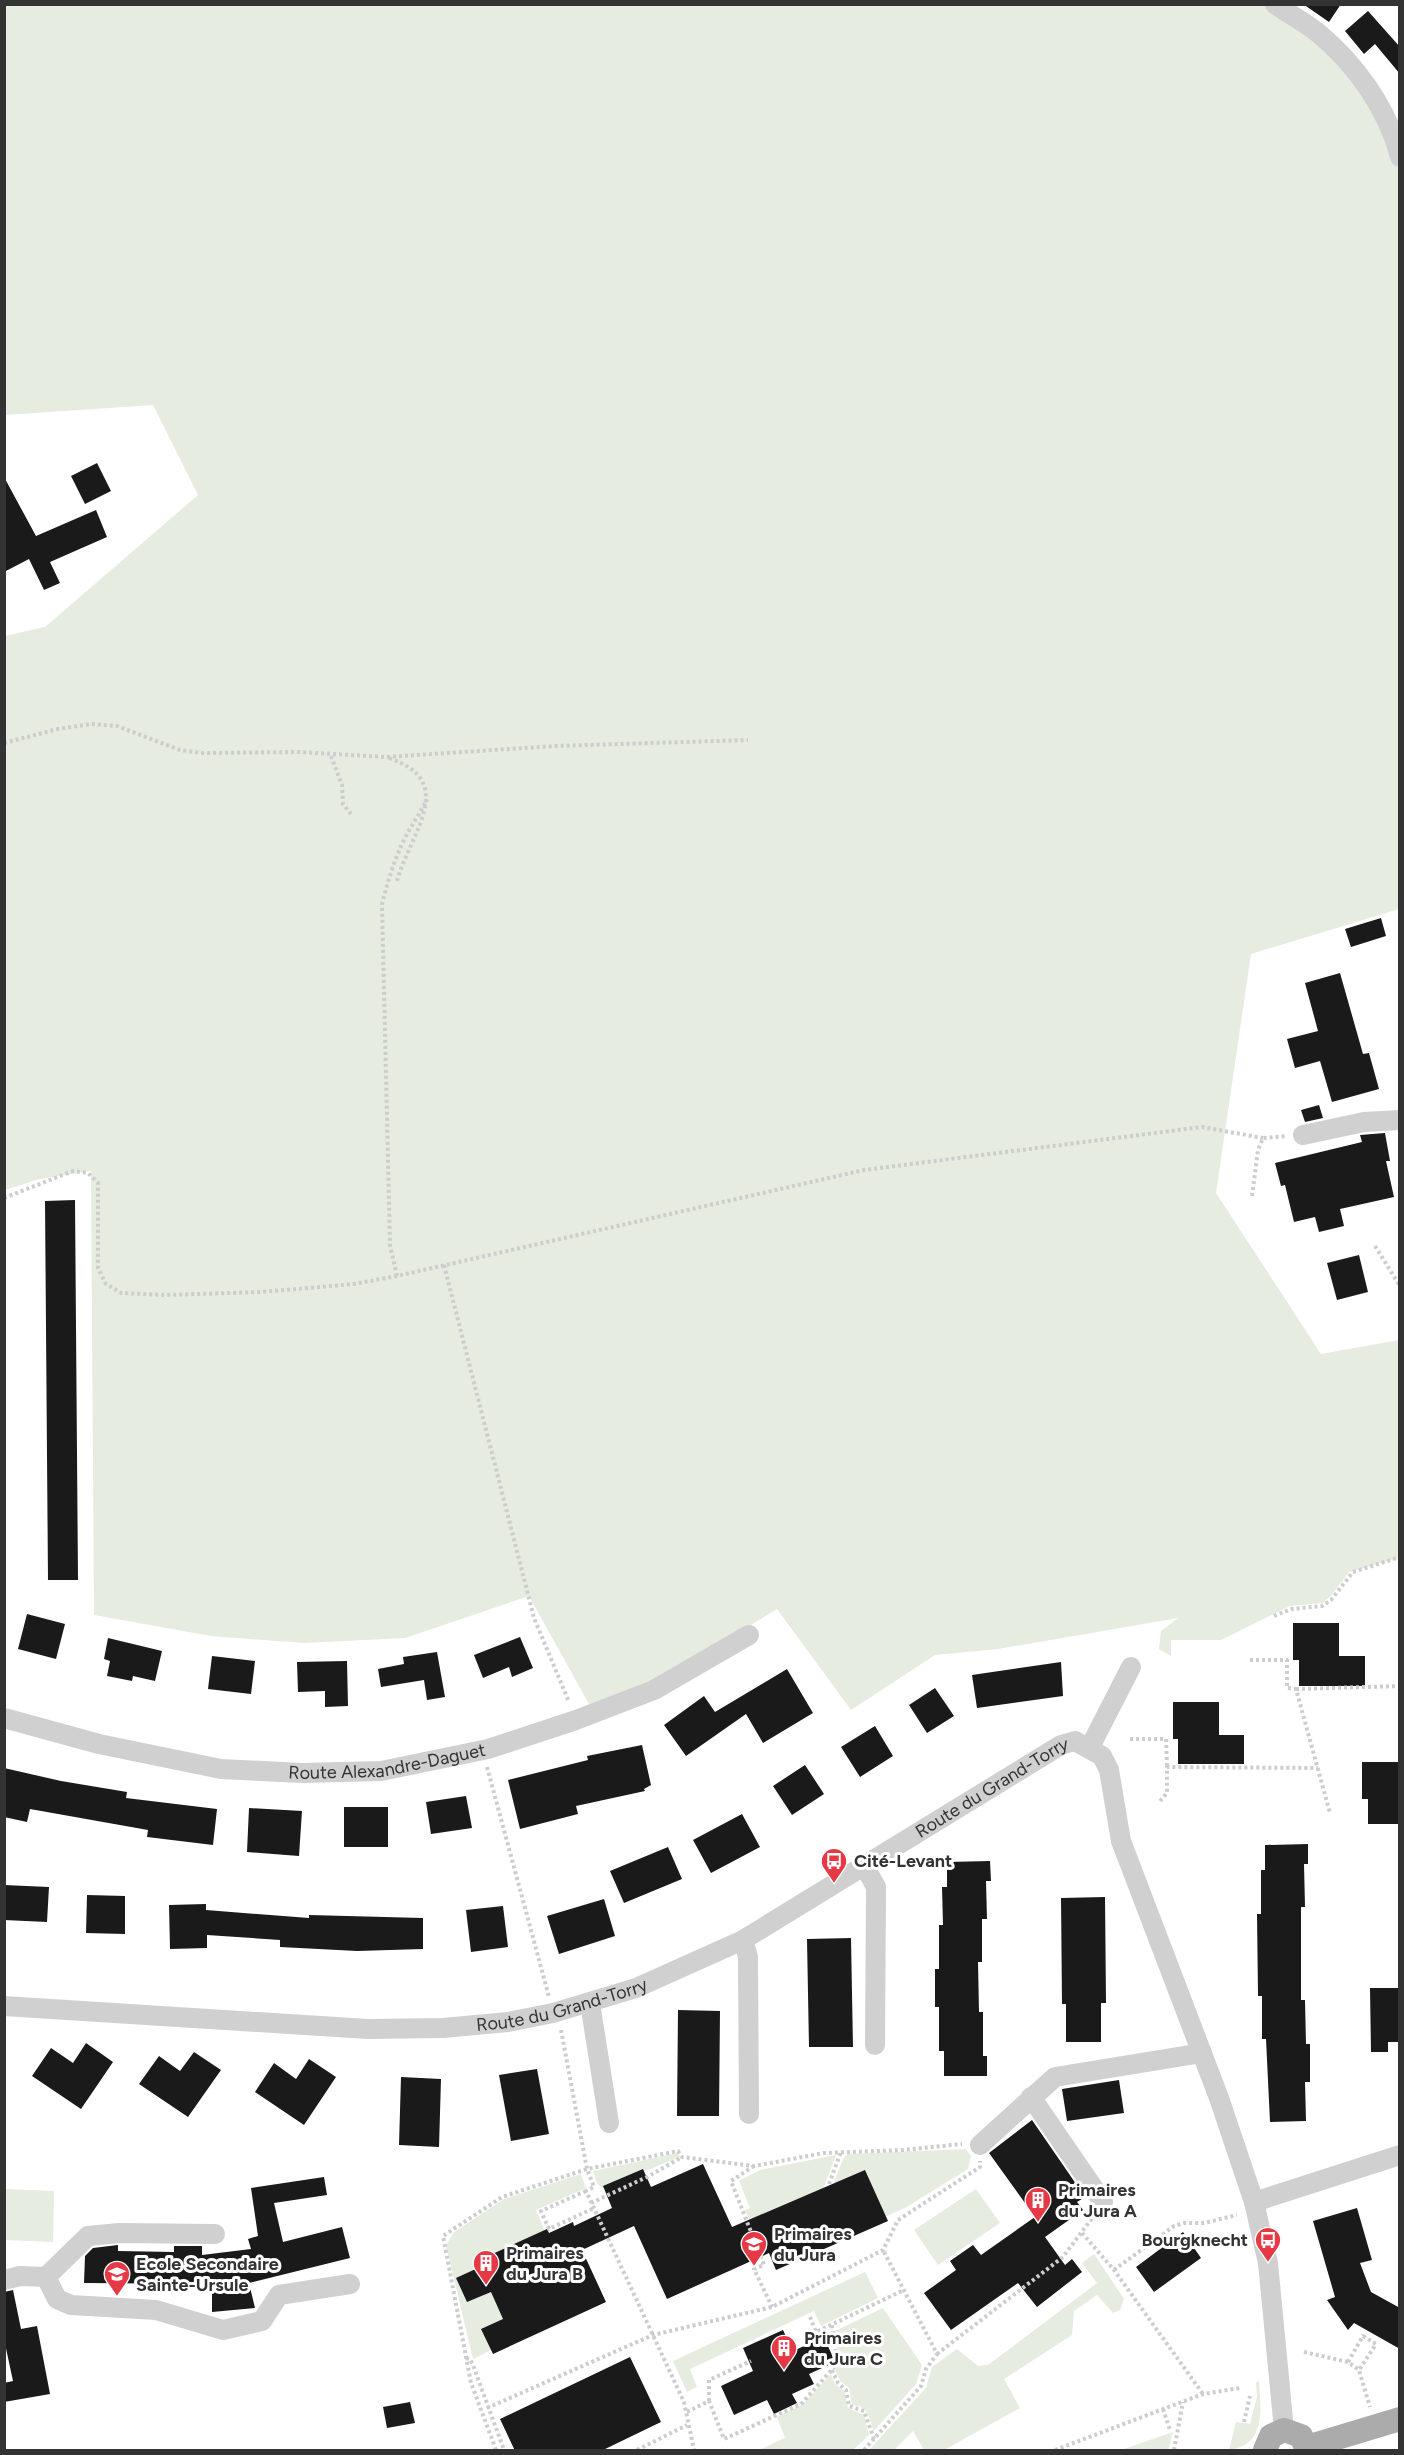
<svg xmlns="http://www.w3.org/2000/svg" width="1404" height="2455" viewBox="0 0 1404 2455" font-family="Figtree,sans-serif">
  <rect width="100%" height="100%" fill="#fff"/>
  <path fill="#e6ecdf" d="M1275,4L1368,85L1399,157V909L1251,954L1216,1193L1321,1354L1399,1340V1558L1349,1572L1330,1597L1322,1603L1290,1606L1221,1640H1171V1656L1159,1649L1161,1631L1178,1618L998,1649L935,1655L851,1710L777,1609L626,1701L594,1713L529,1596L405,1638L304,1643L211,1636L94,1615L91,1171L40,1179L5,1190V636L45,627L198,495L153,405L5,415V5Z
    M966,2149L971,2156L968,2169L905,2208L880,2219L758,2240L745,2210L750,2208L739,2181L760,2170L836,2155L822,2192L831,2189L844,2157L848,2154Z
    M678,2153L680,2157L602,2188L597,2183L593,2171Z
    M581,2174L586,2188L536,2210L546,2234L513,2329L493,2349L473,2359L446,2245L454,2232L504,2199Z
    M5,2189L54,2191L53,2242L5,2240Z
    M976,2189L1000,2223L938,2265L914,2230Z
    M1094,2254L1124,2299L1120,2310L1113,2313L1097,2295L1074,2311L1072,2335L1004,2379L1020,2408L944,2450H924L913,2431L894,2450H869L926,2388L932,2367L957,2349L978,2366L988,2365L1097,2283L1082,2263Z
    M865,2272L878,2298L821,2326L814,2311L690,2369L697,2387L687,2392L673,2361Z
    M883,2308L922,2365L916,2384L874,2431C868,2416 870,2407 852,2405L849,2388L840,2381L835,2370L840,2365L835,2331Z
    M831,2374L835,2384L844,2391L848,2408L864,2415L869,2435L853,2450H759L785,2438L777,2417L802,2405Z
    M1256,2382H1259C1261,2411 1266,2445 1229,2450L1236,2422L1250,2424L1257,2397Z
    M1173,2432L1168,2450H1121Z"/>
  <path fill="#1a1a1a" d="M1303,4H1341L1329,22Z
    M1368,11L1400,47V74L1375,44L1364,54L1345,31Z
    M97,463L111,491L85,504L71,476Z
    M4,477L36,536L96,510L107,537L50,562L60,583L44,590L29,559L4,572Z
    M1381,918L1386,936L1351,947L1345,929Z
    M1340,973L1363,1054L1369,1053L1379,1089L1332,1102L1320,1061L1295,1068L1287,1039L1318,1031L1305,983Z
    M1319,1105L1323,1118L1305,1122L1301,1110Z
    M1385,1133L1390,1161H1386L1394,1197L1340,1209L1344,1226L1319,1232L1315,1217L1294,1222L1285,1185L1281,1186L1275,1163L1362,1142L1360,1135Z
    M75,1200L78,1580H48L45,1201Z
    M1359,1255L1368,1292L1337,1300L1327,1263Z
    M27,1614L65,1624L56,1659L18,1649Z
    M1293,1623H1339V1656H1365V1686H1299V1660H1293Z
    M520,1637L533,1668L512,1677L509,1667L483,1678L474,1655Z
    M108,1638L162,1651L155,1681L133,1676L132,1681L107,1676L110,1661L104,1659Z
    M437,1652L445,1697L427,1700L424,1680L381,1687L378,1669L404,1664L403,1657Z
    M212,1656L255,1661L251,1694L208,1689Z
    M347,1661L348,1706L325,1707V1691L298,1692L297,1662Z
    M1061,1662L1063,1696L977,1708L972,1675Z
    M787,1669L813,1713L763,1743L746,1714L686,1756L664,1725L704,1696L715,1712Z
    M935,1688L954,1716L927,1733L909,1705Z
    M1173,1702H1219V1735H1244V1764H1178V1739H1173Z
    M875,1726L893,1756L860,1777L841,1747Z
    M642,1745L651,1785L644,1789L645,1791L576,1806L578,1814L520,1829L508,1780L588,1760L587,1756Z
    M1362,1762H1400V1824H1368V1799H1362Z
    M805,1765L824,1794L792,1815L773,1786Z
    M4,1768L61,1781L127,1792L126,1798L217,1809L213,1845L147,1837L148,1830L30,1809L27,1822L4,1817Z
    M466,1796L472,1828L431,1834L426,1802Z
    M344,1807H388V1847H344Z
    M249,1808L302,1811L299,1856L247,1852Z
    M742,1814L760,1847L711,1873L693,1840Z
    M1308,1844V1864H1304L1305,1907H1301V2000H1305L1306,2044H1310V2082H1305L1306,2121L1270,2122L1266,2039H1262V1996H1258L1257,1914H1261V1870H1265V1845Z
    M668,1847L682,1879L624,1903L610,1871Z
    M990,1861L991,1881H986L987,1919H982V1962H978L979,2012H983V2056H987V2076H944V2051H939V2007H935V1969H939V1925H943L942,1887H947V1862Z
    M4,1885L49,1887L47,1922L4,1920Z
    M87,1895L125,1896V1934L86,1933Z
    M1105,1897L1106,2003H1101V2042H1066V2004H1062L1061,1898Z
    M604,1899L615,1936L559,1954L547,1916Z
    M206,1904V1910L309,1918V1915L423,1918V1949L357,1951L280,1947V1940L207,1935V1948L170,1949L169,1905Z
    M503,1906L508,1947L471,1952L466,1910Z
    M851,1938L853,2047H809L807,1939Z
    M1370,1988H1400V2042H1388V2052H1371Z
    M678,2010L720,2011L719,2116H677Z
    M86,2043L113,2062L81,2109L32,2076L51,2048L73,2063Z
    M194,2052L221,2070L188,2117L139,2084L159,2056L180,2071Z
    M309,2059L336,2077L304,2125L255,2092L274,2063L296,2079Z
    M537,2069L549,2134L511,2141L499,2075Z
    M401,2077L441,2079L439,2147L399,2145Z
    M1119,2080L1124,2113L1067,2121L1062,2089Z
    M1032,2120L1085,2197L1077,2202L1083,2210L1045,2237L1065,2265L1072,2259L1082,2272L1037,2307L1018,2283L951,2330L924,2293L956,2270L950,2261L973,2245L981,2255L1035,2217L989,2153Z
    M703,2164L732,2227L865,2170L888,2221L776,2270L769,2253L667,2299L634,2226L582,2250L606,2302L493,2354L481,2329L503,2319L491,2292L467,2302L456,2278L480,2267L477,2261L547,2229L549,2233L573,2222L574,2226L612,2208L603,2186L643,2169L651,2187Z
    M324,2177L327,2195L274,2203L283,2242L342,2227L350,2258L249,2283L255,2308L212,2312V2284L84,2283L85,2256L93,2248L118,2245V2251L174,2252V2246H202V2255L251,2249L248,2239L258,2236L251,2188Z
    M1357,2208L1372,2260L1360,2263L1371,2292L1400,2308V2349L1354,2323L1348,2330L1327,2300L1335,2297L1313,2221Z
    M1183,2232L1201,2258L1154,2292L1136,2267Z
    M13,2290L21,2329L37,2326L50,2394L4,2402V2383L13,2381L4,2339V2292Z
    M783,2330L793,2351L824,2337L835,2362L809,2374L814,2384L792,2394L797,2403L774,2414L767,2400L734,2415L721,2386L753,2371L743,2348Z
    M630,2357L661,2422L601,2451H515L500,2419Z
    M410,2402L415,2423L387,2428L383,2407Z"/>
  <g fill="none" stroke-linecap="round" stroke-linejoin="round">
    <path stroke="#cdcdcd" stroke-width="4" stroke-dasharray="3 3" stroke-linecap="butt" d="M4,743L58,729L91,724L117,726L180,750L202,753L299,752L386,757L555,746L748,740
      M331,756L342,785L343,804L351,814
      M389,758C460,782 409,835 397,881
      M1252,1196L1258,1150L1263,1138L1287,1136
      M4,1198L73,1171L88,1173L98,1183V1268L106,1284L121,1293L166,1295L261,1292L354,1284L397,1276L864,1170L1202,1127L1263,1138
      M1375,1246L1400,1286
      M444,1265L534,1618L569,1702
      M397,1276L390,1245L382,904C388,881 395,857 406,836C413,823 421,812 427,799
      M1274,1616L1291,1609L1322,1606L1331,1600L1353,1572L1400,1557
      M1250,1660H1287V1688L1296,1689L1330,1813
      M1296,1689L1400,1686
      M1130,1739H1166L1167,1767
      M487,1767L549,1997
      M1160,1801L1167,1793V1767L1318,1768
      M561,2030L587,2169L594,2187L586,2191L684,2402L694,2450
      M754,2166L731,2181L764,2265L754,2269L772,2307
      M829,2184L841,2152
      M586,2191L541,2211L549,2229L594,2208
      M591,2203L647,2177L682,2157
      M1082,2233L1114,2270L1203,2394
      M1114,2270L1174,2226L1185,2223H1204L1237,2215
      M810,2317L816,2332L904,2290
      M1304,2352L1348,2362L1359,2370L1370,2407
      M937,2354L1063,2257L1093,2217
      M466,2358L470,2359L473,2365L504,2450
      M1348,2362L1363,2336L1376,2344L1359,2370
      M832,2370L838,2383L846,2390L849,2406L864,2411L874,2439
      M709,2401V2380L751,2361
      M487,2408L653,2335L772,2307L883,2250L898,2220L980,2167V2161
      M1163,2409L1170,2430
      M687,2412L709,2401L724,2439L801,2404L837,2364L832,2325
      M1244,2422L1250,2396
      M496,2450L471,2383L443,2236L502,2197L587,2169L678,2151L682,2157L754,2166L824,2153L903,2150L962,2144
      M637,2450L687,2425
      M864,2450L921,2386L926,2369L937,2354L883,2250
      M1055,2450L1203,2394L1240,2388
      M1174,2450L1183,2402"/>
    <g stroke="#d0d0d0" stroke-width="20">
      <path d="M1275,4C1289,14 1304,22 1317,32C1355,63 1388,109 1400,157"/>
      <path d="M1303,1135L1364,1122L1400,1120"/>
      <path id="s1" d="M4,1718L99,1744L221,1769L302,1773L381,1771L488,1749L576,1720L654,1690L749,1635"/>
      <path d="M1090,1747L1131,1667"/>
      <path d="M864,1865L876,1887L875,2045"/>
      <path d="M743,1940L748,1957L749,2114"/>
      <path d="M590,2003L609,2123"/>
      <path id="s2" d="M4,2006L368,2029L443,2028L508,2022L553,2013L636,1988L743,1940L1061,1745L1075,1741L1102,1756L1109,1770L1121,1841L1219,2098L1254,2202L1268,2263L1284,2430"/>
      <path d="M1031,2097L1103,2202"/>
      <path d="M980,2145L1055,2077L1202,2053"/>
      <path d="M1254,2202L1400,2155"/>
      <path d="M46,2277L57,2299L71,2305L156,2310L223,2330L262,2321L279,2295L350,2284"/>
      <path d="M46,2277L88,2236L119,2233L215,2234"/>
      <path d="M4,2280L20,2276L46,2277"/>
    </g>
    <path stroke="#ababab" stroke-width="24" d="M1307,2447L1400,2419
      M1265,2450L1271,2436L1284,2430L1301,2436L1307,2450"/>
  </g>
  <defs>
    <g id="bus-pin" transform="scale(1.35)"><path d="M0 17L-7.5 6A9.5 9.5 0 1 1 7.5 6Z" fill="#e63946" stroke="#fff"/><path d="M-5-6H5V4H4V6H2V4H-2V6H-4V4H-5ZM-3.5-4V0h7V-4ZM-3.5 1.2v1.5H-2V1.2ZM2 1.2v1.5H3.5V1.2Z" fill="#fff"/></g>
    <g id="building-pin" transform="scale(1.35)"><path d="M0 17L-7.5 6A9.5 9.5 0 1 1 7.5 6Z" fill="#e63946" stroke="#fff"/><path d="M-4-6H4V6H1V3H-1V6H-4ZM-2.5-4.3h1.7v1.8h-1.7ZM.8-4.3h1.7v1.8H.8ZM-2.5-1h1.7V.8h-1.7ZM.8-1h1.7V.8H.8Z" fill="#fff"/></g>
    <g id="school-pin" transform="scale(1.35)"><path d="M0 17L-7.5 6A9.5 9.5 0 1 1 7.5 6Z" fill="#e63946" stroke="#fff"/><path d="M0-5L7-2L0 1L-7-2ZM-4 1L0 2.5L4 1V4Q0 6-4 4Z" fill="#fff"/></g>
  </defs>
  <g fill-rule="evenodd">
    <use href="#bus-pin" x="834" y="1861"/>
    <use href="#building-pin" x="1038" y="2200"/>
    <use href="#bus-pin" x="1268" y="2240"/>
    <use href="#school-pin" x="754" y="2244"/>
    <use href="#building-pin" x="486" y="2263"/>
    <use href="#school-pin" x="117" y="2274"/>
    <use href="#building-pin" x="784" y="2348"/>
  </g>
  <g text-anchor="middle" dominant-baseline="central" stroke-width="6" stroke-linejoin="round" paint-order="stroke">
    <g font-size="18" fill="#333" stroke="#fff">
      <text stroke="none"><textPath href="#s1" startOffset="390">Route Alexandre-Daguet</textPath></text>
      <text stroke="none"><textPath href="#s2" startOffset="1047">Route du Grand-Torry</textPath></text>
      <text stroke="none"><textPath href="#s2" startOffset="561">Route du Grand-Torry</textPath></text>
    </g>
    <g font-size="18" font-weight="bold" fill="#333" stroke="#fff" text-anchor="start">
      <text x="854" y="1861">Cité-Levant</text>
      <text x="1058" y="2190">Primaires<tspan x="1058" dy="21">du Jura A</tspan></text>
      <text x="774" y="2234">Primaires<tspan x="774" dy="21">du Jura</tspan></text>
      <text x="1248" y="2240" text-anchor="end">Bourgknecht</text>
      <text x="506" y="2253">Primaires<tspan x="506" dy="21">du Jura B</tspan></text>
      <text x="136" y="2264">Ecole Secondaire<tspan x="136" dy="21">Sainte-Ursule</tspan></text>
      <text x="804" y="2338">Primaires<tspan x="804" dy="21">du Jura C</tspan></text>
    </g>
  </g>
  <rect width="1404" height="2455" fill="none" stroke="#333333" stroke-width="12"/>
</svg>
